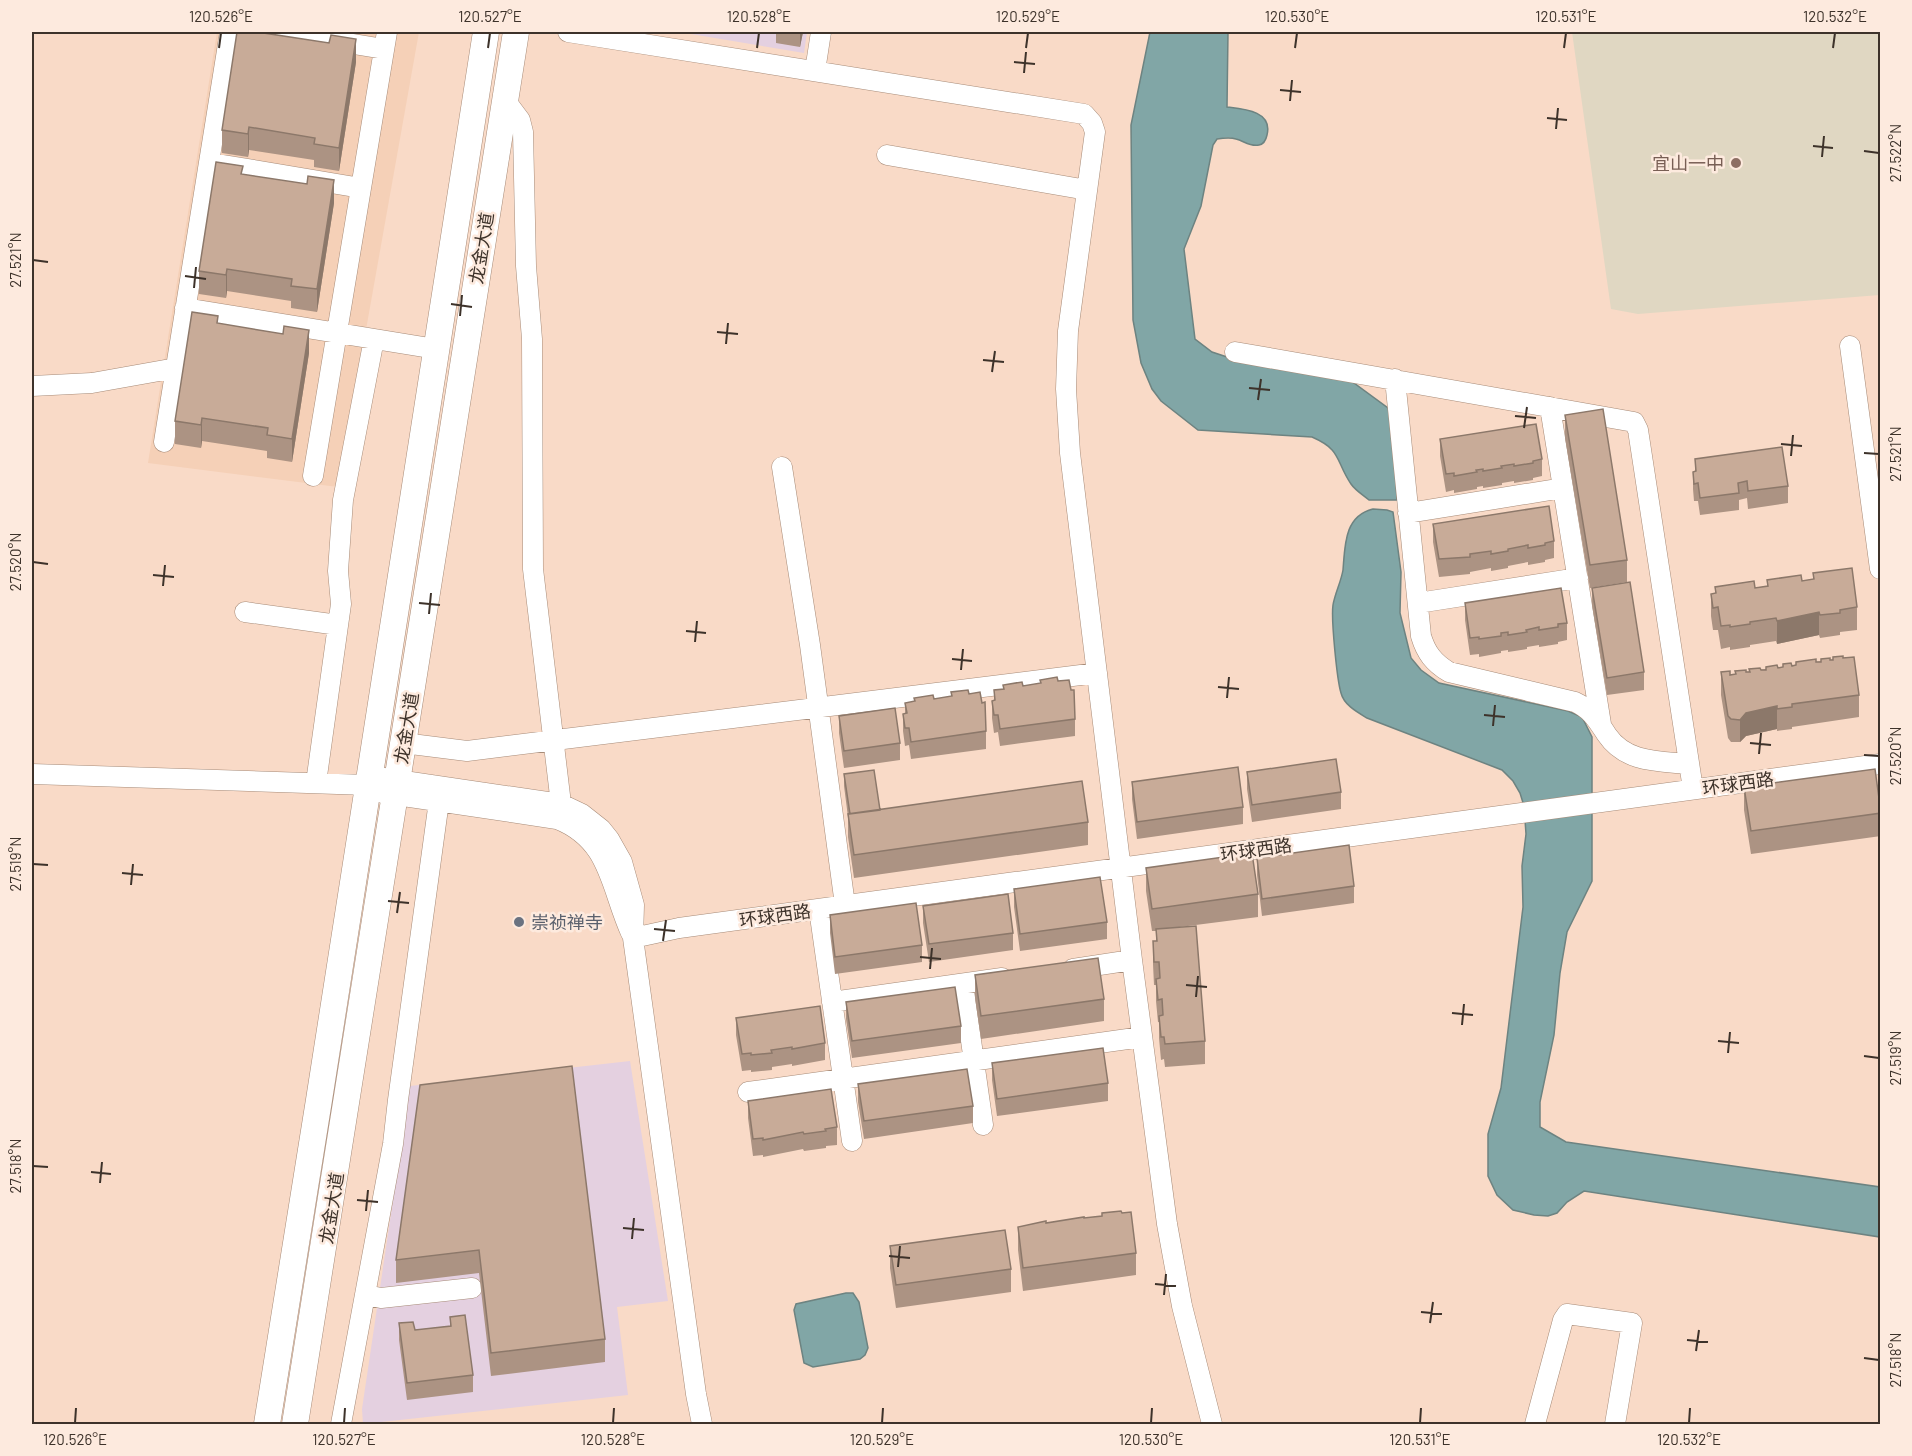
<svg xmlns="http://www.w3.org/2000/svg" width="1912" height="1456" viewBox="0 0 1912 1456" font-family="Barlow,'Noto Sans SC',sans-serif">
  <rect width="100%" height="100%" fill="#f9dac7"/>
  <path fill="#f5d0b7" d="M217,32H419L338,487L148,463Z"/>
  <path fill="#e4d0e0" d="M679,32H807L804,53Z
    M630,1061L668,1301L617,1307L628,1395L363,1424L362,1409L410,1086Z"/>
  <path fill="#e0d7c2" d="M1572,32H1880V295L1638,314L1611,309Z"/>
  <path fill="#81a6a6" stroke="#6d8381" stroke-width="1.5" d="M1150,32H1228L1227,107C1244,109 1273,111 1267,135C1266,140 1264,144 1259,145C1250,147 1244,141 1236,139C1230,137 1223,138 1217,139L1213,145L1201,206L1184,249L1195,339L1212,352L1233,359L1343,375L1392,411L1397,500H1369C1363,495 1355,490 1351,484C1335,460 1342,450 1312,437L1198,430L1161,401L1152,389L1141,363L1133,320L1131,125Z
    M1373,509L1387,510L1393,512L1401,572L1400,613L1411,658L1421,670L1439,683L1568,711L1582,717L1592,737V881L1567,932L1560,973L1554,1035L1540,1102V1127L1566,1142L1880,1187V1237L1584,1191L1567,1202L1557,1213L1548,1216L1534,1215L1513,1210L1497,1195L1488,1176V1134L1501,1088L1523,907L1522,866L1526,834L1524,806L1520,793L1513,781L1502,770L1367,718C1357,712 1344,705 1341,693C1337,680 1331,619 1333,605C1335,593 1341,582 1343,570C1345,546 1344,516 1373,509Z
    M846,1293H853L859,1302L868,1348L865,1355L860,1359L813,1367L804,1363L794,1310L796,1304Z"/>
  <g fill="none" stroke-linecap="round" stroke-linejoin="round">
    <g stroke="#a78b78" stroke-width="21">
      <path id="minor" d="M280,32L384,49
        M568,32L1084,114L1092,123L1095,132L1068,331L1066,389L1070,453L1132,960L1167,1224L1182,1306L1212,1424
        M815,71L821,32
        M505,100L520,120L523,132L526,266L532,339L533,569L561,804
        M887,155L1087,190
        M217,164L361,188
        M185,308L436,349
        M1850,346L1880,569
        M1235,352L1634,422L1638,430L1693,789
        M1395,379L1421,636C1426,653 1434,663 1449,672L1575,702C1592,710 1597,720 1607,735C1626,763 1659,761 1689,764
        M32,386L92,383L176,368
        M1550,407L1601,724
        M164,442L230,32
        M782,467L810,645L845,905
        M313,476L387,32
        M1408,513L1563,488
        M1418,603L1578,578
        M245,612L338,625
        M403,743L467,751L1097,673
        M32,774L368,785
        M370,776L561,804L582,814L601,829L609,839L622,862L634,905L633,938L696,1394L702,1424
        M316,783L341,604L338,571L343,500L374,339
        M383,793L557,819C611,840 610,887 631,933
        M819,909L852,1141
        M633,938L679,928L1880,764
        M1073,969L1132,960
        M963,984L983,1125
        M832,1002L1002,978
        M748,1092L1142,1037
        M366,1295L381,1298L472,1288
        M341,1424L393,1144L398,1100L439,801
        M1535,1424L1563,1320L1567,1314L1632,1323L1615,1424"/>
    </g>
    <g stroke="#a78b78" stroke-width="27">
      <path id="major" d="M267,1424L319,1100L486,32
        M295,1424L516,32"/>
    </g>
    <use href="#minor" stroke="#fff" stroke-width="20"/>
    <use href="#major" stroke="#fff" stroke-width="26"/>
  </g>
  <path fill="#ac9383" d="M265,32V33L356,62L339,171L314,167V160L249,150L248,157L222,153V130Z
    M776,32H803L800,47L776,43Z
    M243,174L334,203L317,312L291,308V301L227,291L226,298L199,294V271Z
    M218,324L309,353L292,462L267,458V451L202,441L201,448L175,444V421Z
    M1565,415L1627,560V582L1590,588L1565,438Z
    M1440,439L1542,459V476L1533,478V480L1514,483V481L1502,483V485L1483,488V486L1477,487V489L1454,493V490L1446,492L1440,456Z
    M1695,459L1788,486V503L1748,509L1747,498L1739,500V510L1700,515L1698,501H1694L1693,489V472L1695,471Z
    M1433,524L1554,541V558L1545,560V562L1528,565V562L1508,566V568L1491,571V568L1470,572V574L1439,577L1433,542Z
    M1813,573L1857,607V630L1840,632V635L1820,638L1819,635L1777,644L1776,641L1750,645V647L1730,650V647L1721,649L1718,630H1713L1711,616V594L1715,593V587L1755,588L1767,586V580L1802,581L1813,579Z
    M1592,588L1644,672V690L1607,695L1592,605Z
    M1465,603L1567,623V640L1558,642V644L1539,647V645L1527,647V649L1508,652V650L1501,651V653L1479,657V654L1470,655L1465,620Z
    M1843,658L1859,695V717L1792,727V729L1777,731V729L1746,736L1740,742H1731L1728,738L1721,695V672L1730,675L1735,674V671L1746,672Z
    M1040,680L1058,681L1075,719V736L1000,746L998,732L994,733L992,718V701H994V690L1040,684Z
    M969,694L986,731V749L911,759L909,745L905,746L903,731V714H905V703Z
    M839,716L900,743V760L844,768L839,733Z
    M1247,772L1341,792V809L1252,822L1247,789Z
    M844,774L880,810L1088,822V845L854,878L848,837V817L844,786Z
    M1132,782L1243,807V824L1137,839L1132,799Z
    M1744,787L1881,811V836L1751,854L1744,810Z
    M1257,858L1354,886V903L1262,916L1257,875Z
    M1146,868L1258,894V917L1180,927L1205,1041V1064L1165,1067L1164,1059L1161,1060L1159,1038V1022H1158L1156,1001V985H1154L1153,964V941H1156V931H1152L1146,891Z
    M1014,889L1107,922V939L1020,951L1014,907Z
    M923,906L1013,933V950L929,962L923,923Z
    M830,915L922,945V962L835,974L830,933Z
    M975,975L1104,999V1021L981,1039L975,998Z
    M846,1002L961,1026V1043L852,1058L846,1019Z
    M736,1018L825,1043V1060L792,1066V1064L772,1067V1070L751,1072V1070L742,1071L736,1035Z
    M992,1063L1108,1083V1101L997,1116L992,1080Z
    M858,1084L973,1106V1123L864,1139L858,1102Z
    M420,1085L605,1339V1362L491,1376L479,1273L396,1283V1260Z
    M748,1101L837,1127V1145L826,1146V1148L804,1151L803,1149L763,1157V1155L753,1156L748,1118Z
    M1084,1218L1136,1253V1275L1023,1291L1018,1250V1227Z
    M890,1246L1011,1269V1292L896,1308L890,1268Z
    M450,1317L473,1375V1392L407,1400L399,1340V1323L415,1330L450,1326Z"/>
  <path fill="#8c786a" d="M800,32H803L800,47Z
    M356,39V62L339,171V148Z
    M249,127V150L248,157V134Z
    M334,180V203L317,312V289Z
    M227,269V291L226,298V275Z
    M309,330V353L292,462V439Z
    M202,418V441L201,448V425Z
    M1819,612V635L1777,644V621Z
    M1777,706V729L1746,736L1740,742V720L1746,713Z"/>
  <path fill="#c8ab98" stroke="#8c786a" stroke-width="1.5" d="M237,32H264V33L329,43L331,35L356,39L339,148L314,144L315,138L249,127L248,134L222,130Z
    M216,162L243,166L241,174L307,184L308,176L334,180L317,289L291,286L292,279L227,269L226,275L199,271Z
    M192,312L218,316L217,323L283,334L284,326L309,330L292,439L267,435L268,428L202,418L201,425L175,421Z
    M1603,409L1627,560L1590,565L1565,415Z
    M1536,424L1542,459L1533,461V463L1514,466V464L1501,466L1502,468L1483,471V469L1476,470L1477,472L1454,476V473L1446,474L1440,439Z
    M1782,447L1788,486L1748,491L1747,481L1738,483L1739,493L1700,498L1698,483L1694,484L1693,472L1696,471L1695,459Z
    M1549,506L1554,541L1545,543V545L1528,548V545L1508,549V551L1491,554V551L1470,554V557L1439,559L1433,524Z
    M1852,568L1857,607L1840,610V613L1820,615L1819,612L1777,621L1776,618L1750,622V624L1730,627V625L1721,626L1718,607L1713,608L1711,594L1716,593L1715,587L1754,581L1755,588L1768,586L1767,580L1801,575L1802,581L1814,579L1813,573Z
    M1630,582L1644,672L1607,678L1592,588Z
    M1561,588L1567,623L1558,624V627L1539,630V627L1526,630L1527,632L1508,635V632L1501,633V636L1479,639V637L1470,638L1465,603Z
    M1843,656V658L1854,657L1859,695L1792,704V707L1777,709V706L1746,713L1740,720L1731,719L1728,716L1721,672L1730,671V675L1736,674L1735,671L1746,670V672H1750L1749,669L1760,668L1761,670H1766V667L1777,665L1778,668L1783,667V664L1791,663L1792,666L1796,665V662L1816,659V662H1821V659L1830,658V660H1833V657Z
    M1057,677L1058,681L1069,680L1071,690H1074L1075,719L1000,729L998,715H994L992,701L995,700L994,690L1004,689L1003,685L1022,682L1023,686L1041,683L1040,680Z
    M968,690L969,694L980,692L982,703L985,702L986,731L911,742L909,728H905L903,714L907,713L905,703L915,701L914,698L933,695L934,699L952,696L951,692Z
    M895,708L900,743L844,751L839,716Z
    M1336,759L1341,792L1252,805L1247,772Z
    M1238,767L1243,807L1137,822L1132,782Z
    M1875,769L1881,813L1751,831L1744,787Z
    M874,770L880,810L850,814L844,774Z
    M1082,781L1088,822L854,855L848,814Z
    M1349,845L1354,886L1262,899L1257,858Z
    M1252,853L1258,894L1152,909L1146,868Z
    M1100,877L1107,922L1020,934L1014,889Z
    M1008,894L1013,933L929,944L923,906Z
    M916,903L922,945L835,957L830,915Z
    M1196,926L1205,1041L1165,1044L1164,1037H1161L1159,1016L1163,1015L1162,999L1158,1000L1156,979L1160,978L1159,962H1154L1153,941H1157L1156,929Z
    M1098,958L1104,999L981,1016L975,975Z
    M955,987L961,1026L852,1041L846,1002Z
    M820,1006L825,1043L792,1049V1047L771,1050L772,1053L751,1055V1053L742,1054L736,1018Z
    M1103,1048L1108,1083L997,1099L992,1063Z
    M572,1066L605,1339L491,1353L479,1250L396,1260L420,1085Z
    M967,1069L973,1106L864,1121L858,1084Z
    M831,1089L837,1127L825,1129L826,1131L804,1134L803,1132L763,1140V1138L753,1139L748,1101Z
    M1121,1211L1122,1213L1131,1212L1136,1253L1023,1268L1018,1227L1046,1221V1223L1084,1217V1218L1102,1216V1213Z
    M1005,1230L1011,1269L896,1285L890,1246Z
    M465,1315L473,1375L407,1383L399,1323L413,1322L415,1330L451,1326L450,1317Z"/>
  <path fill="none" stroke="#3d322a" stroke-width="2" d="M219,48L221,33M488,48L490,33M757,48L759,33M1026,48L1028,33M1295,48L1297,33M1564,48L1566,33M1833,48L1835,33M1014,62L1035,64M1024,73L1026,52M1280,90L1301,92M1290,101L1292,80M1547,118L1567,120M1556,129L1558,108M1813,146L1833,148M1864,151L1879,153M1822,157L1824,136M33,260L48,262M185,276L206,279M194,288L196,267M451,304L472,307M460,316L462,295M717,332L738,334M726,344L728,323M983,360L1004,362M992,372L995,351M1249,388L1270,390M1258,400L1261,379M1515,416L1536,418M1524,428L1527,407M1781,444L1802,446M1864,453L1879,454M1791,456L1793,435M33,562L48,564M153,575L174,577M163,586L165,565M419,603L440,605M429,614L431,593M686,631L706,633M695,642L697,621M952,659L972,661M961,670L963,649M1218,687L1239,689M1227,698L1229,677M1484,715L1505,717M1493,726L1495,705M1750,743L1771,745M1759,754L1761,733M1864,755L1879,756M33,864L48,865M122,873L143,875M131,885L133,864M388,901L409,903M397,913L400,892M654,929L675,931M663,941L666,920M920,957L941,959M930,969L932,948M1186,985L1207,987M1196,997L1198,976M1452,1013L1473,1015M1462,1025L1464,1004M1718,1041L1739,1043M1728,1053L1730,1032M1864,1056L1879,1058M33,1166L48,1167M91,1172L111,1174M100,1183L102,1162M357,1200L378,1202M366,1211L368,1190M623,1228L644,1230M632,1239L634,1218M889,1256L910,1258M898,1267L900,1246M1155,1284L1176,1286M1164,1295L1166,1274M1421,1312L1442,1314M1430,1323L1433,1302M1687,1340L1708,1342M1696,1351L1699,1330M1864,1358L1879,1360M75,1423L76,1408M344,1423L345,1408M613,1423L614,1408M882,1423L883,1408M1151,1423L1152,1408M1420,1423L1421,1408M1689,1423L1690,1408"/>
  <circle fill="#8d6e63" stroke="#fdeade" stroke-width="2" cx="1736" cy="163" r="6"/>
  <circle fill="#6b7280" stroke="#fdeade" stroke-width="2" cx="519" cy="922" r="6"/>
  <g text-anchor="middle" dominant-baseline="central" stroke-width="5" stroke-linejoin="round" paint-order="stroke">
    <g font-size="18" fill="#785e54" stroke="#fdeade" text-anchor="end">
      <text x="1724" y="163">宜山一中</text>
    </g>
    <g font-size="18" fill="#3d322a" stroke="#fdeade">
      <text transform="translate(481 248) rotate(-81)">龙金大道</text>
      <text transform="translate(406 728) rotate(-81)">龙金大道</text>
      <text transform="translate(1738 783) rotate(-8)">环球西路</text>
      <text transform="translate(1256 849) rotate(-8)">环球西路</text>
      <text transform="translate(775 915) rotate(-8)">环球西路</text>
      <text transform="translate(331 1208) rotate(-81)">龙金大道</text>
    </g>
    <g font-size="18" fill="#5b616d" stroke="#fdeade" text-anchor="start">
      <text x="531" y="922">崇祯禅寺</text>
    </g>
  </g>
  <rect width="1912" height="1456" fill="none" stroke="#fdeade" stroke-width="66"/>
  <rect x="33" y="33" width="1846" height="1390" fill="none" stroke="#3d322a" stroke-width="2"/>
  <g font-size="15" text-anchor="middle" fill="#3d322a">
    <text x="221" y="22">120.526°E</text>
    <text x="490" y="22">120.527°E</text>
    <text x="759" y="22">120.528°E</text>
    <text x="1028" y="22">120.529°E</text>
    <text x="1297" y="22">120.530°E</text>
    <text x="1566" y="22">120.531°E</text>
    <text x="1835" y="22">120.532°E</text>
    <text transform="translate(1896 153) rotate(-90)" y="5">27.522°N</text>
    <text transform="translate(16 260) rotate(-90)" y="5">27.521°N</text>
    <text transform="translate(1896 454) rotate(-90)" y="5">27.521°N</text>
    <text transform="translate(16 562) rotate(-90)" y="5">27.520°N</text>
    <text transform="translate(1896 756) rotate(-90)" y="5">27.520°N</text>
    <text transform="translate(16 864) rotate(-90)" y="5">27.519°N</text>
    <text transform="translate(1896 1058) rotate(-90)" y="5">27.519°N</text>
    <text transform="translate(16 1166) rotate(-90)" y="5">27.518°N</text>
    <text transform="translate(1896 1360) rotate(-90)" y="5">27.518°N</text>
    <text x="75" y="1445">120.526°E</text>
    <text x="344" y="1445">120.527°E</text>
    <text x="613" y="1445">120.528°E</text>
    <text x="882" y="1445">120.529°E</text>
    <text x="1151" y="1445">120.530°E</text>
    <text x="1420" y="1445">120.531°E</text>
    <text x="1689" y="1445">120.532°E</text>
  </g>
</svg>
